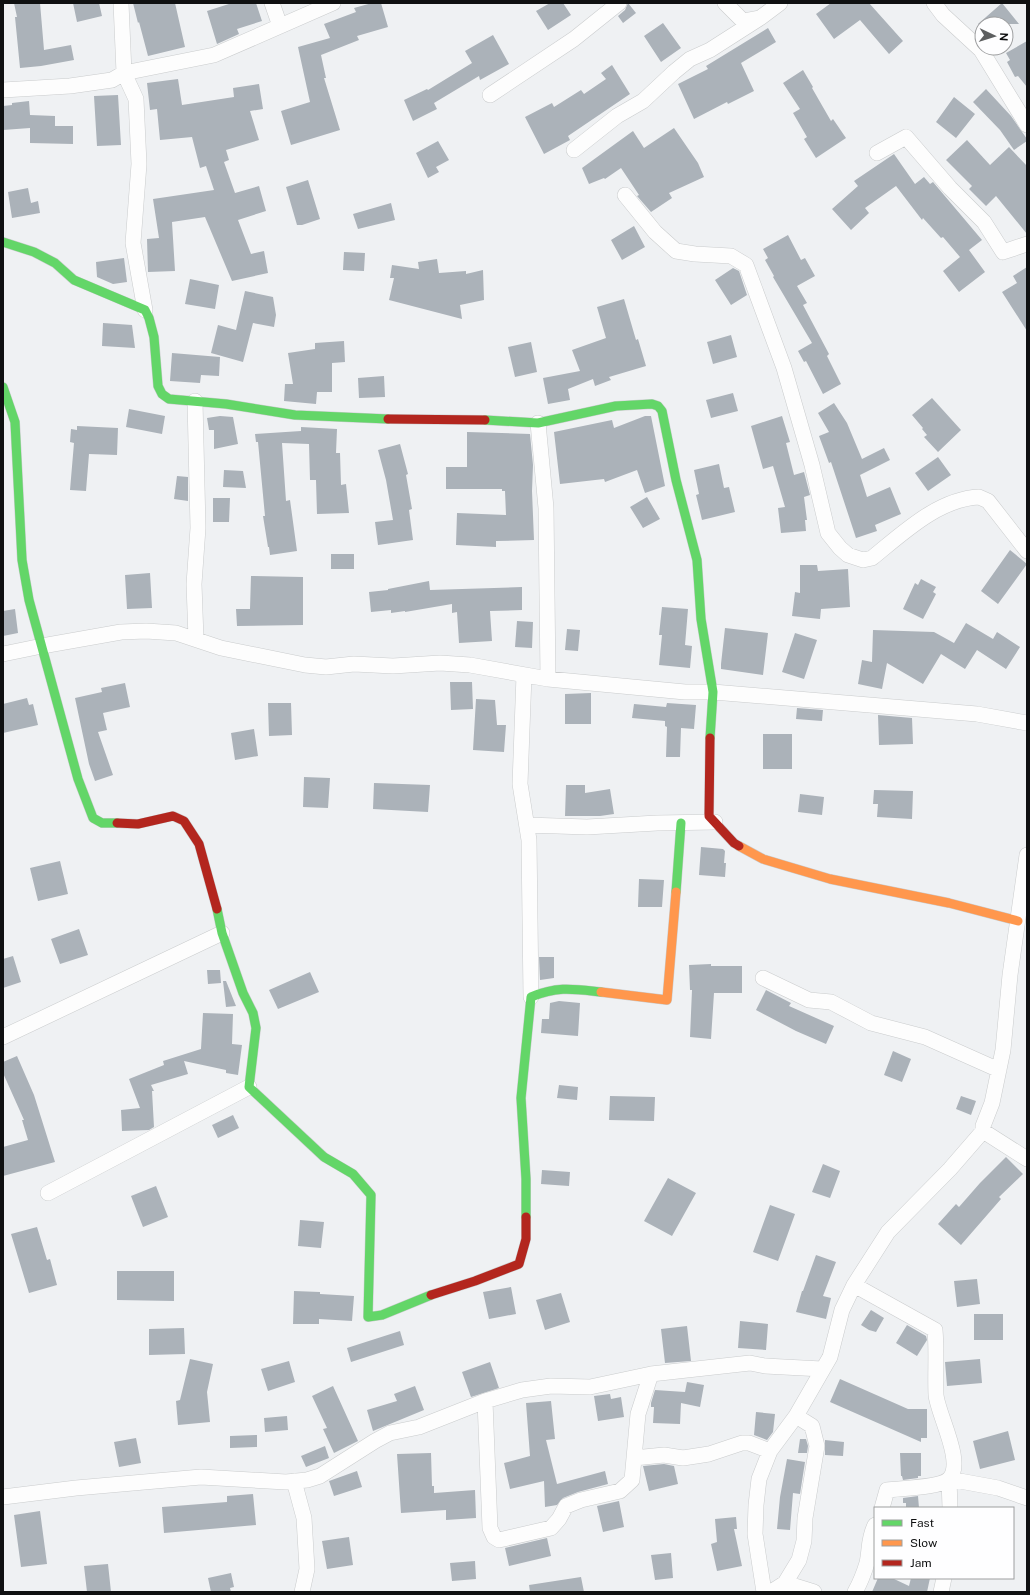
<svg xmlns="http://www.w3.org/2000/svg" width="1030" height="1595" viewBox="0 0 1030 1595" font-family="'Public Sans',sans-serif">
  <rect width="100%" height="100%" fill="#eff1f3"/>
  <path fill="#abb2b9" d="M14,3H40L44,50L71,45L74,60L41,66L20,68L15,17H17Z
    M73,3H99L102,16L77,22Z
    M133,3H175L185,47L148,56L139,22L138,23Z
    M232,3H256L262,21L237,29L239,34L217,44L207,11Z
    M372,3H381L388,27L357,36L359,40L321,55L326,78H324L340,130L291,145L281,111L310,102L298,47L330,38L324,24L356,12L354,8Z
    M550,3H563L571,15L548,30L536,11Z
    M628,3L636,13L623,23L618,16L625,10Z
    M831,3H869L903,41L889,54L860,20L834,39L816,14Z
    M1002,3L1019,24H978Z
    M663,23L681,48L661,62L644,36Z
    M768,28L776,42L741,63L754,91L728,104L727,102L694,119L678,84L708,69L706,66Z
    M493,35L509,64L480,80L479,76L434,103L437,109L413,121L404,100L427,89L428,90L472,63L465,51Z
    M1027,41V87L1018,76L1015,77L1007,62L1010,60L1006,53Z
    M612,65L630,94L568,136L570,140L544,154L525,117L552,103L554,107L581,90L584,94L606,79L601,73Z
    M803,70L813,87L812,88L831,121L833,119L846,138L816,158L804,139L807,137L793,113L800,109L783,83Z
    M178,79L182,105L234,97L233,88L259,84L263,109L250,111L259,140L226,150L229,160L224,162L235,193L259,186L266,211L238,220L251,254L264,251L268,273L232,281L205,217L172,222L175,271L148,272L147,239L159,238L153,199L214,190L206,166L200,168L192,137L160,140L157,109L150,110L147,83Z
    M986,89L1011,116L1027,139V141L1014,150L1000,130L973,102Z
    M118,95L121,145L97,146L94,96Z
    M954,97L975,114L956,138L936,122Z
    M29,101L30,115L55,116V126H73V144L30,143V128L3,130V106L12,105V103Z
    M674,128L698,163L704,177L669,193L672,198L651,212L637,196L639,195L621,168L605,179L604,178L589,184L582,168L633,131L644,148Z
    M967,140L990,165L1009,147L1027,166V234L996,196L986,206L969,189L972,186L946,160Z
    M438,141L449,160L436,167L439,172L428,178L416,153Z
    M894,154L915,184L924,177L930,184L933,182L982,240L969,250L985,272L959,292L943,271L960,257L943,237L941,238L923,218L922,220L896,186L865,208L869,213L851,230L832,209L858,186L854,181Z
    M308,180L320,219L302,225H297L286,187Z
    M28,188L31,203L38,201L40,213L12,218L8,192Z
    M391,203L395,220L358,229L353,214Z
    M634,226L645,247L622,260L611,240Z
    M788,235L801,260L805,258L815,276L797,286L807,303L803,305L829,354L827,356L841,384L823,394L806,361L804,362L798,351L812,343L773,277L774,276L765,260L768,258L763,249Z
    M344,252L365,253L364,271L343,270Z
    M124,258L127,282L113,284L97,277L96,262Z
    M437,259L439,273L466,271V274L483,270L484,300L460,305L462,319L389,300L394,278H390L392,265L419,269L418,262Z
    M1027,267V331L1002,292L1017,283L1013,276Z
    M733,268L739,271L747,295L731,305L715,280Z
    M190,279L219,285L215,309L185,304Z
    M245,291L273,297L276,315L274,327L253,323L243,362L211,353L218,325L236,330Z
    M624,299L636,340L638,339L646,366L609,377L611,380L595,386L593,379L568,389L570,400L548,404L543,378L580,371L572,350L606,338L597,307Z
    M103,323L132,325L135,348L102,346Z
    M731,335L737,357L713,364L707,342Z
    M344,341L345,362L332,363V392H317L316,404L284,401L285,384H293L288,353L315,349V343Z
    M531,342L537,372L515,377L508,347Z
    M172,353L220,357L219,376L201,375L200,383L170,381Z
    M384,376L385,397L359,398L358,378Z
    M733,393L738,411L711,418L706,400Z
    M932,398L961,430L938,452L924,437L927,435L922,429L923,428L912,415Z
    M834,403L847,423L862,459L884,448L890,460L860,475L867,497L890,487L901,514L875,525L877,531L856,538L831,462L829,463L819,436L829,432L818,413Z
    M129,409L165,416L162,434L126,427Z
    M220,416L233,417L238,444L214,449V430H209L207,418Z
    M645,416H651L665,486L645,493L637,470L605,482L604,479L560,484L554,432L612,420L614,428Z
    M782,416L790,442L786,443L794,475L804,472L810,495L804,497L807,520H805L806,531L781,533L778,508L785,507L773,466L763,469L751,426Z
    M77,426L118,428L117,455L89,454L86,491L70,490L74,443L70,442L71,429L77,430Z
    M301,427L337,429L336,453H340L341,485L346,484L349,513L317,514L316,480H310L309,444L282,443L286,501L290,500L297,551L270,555L269,547H268L263,516H265L258,442H256L255,434L301,431Z
    M467,432L530,434L533,465L532,491L534,540L496,541V547L456,545L457,513L506,515L505,491H502V489H446V467H467Z
    M400,444L408,474L406,475L412,509L409,510L413,540L378,545L375,522L393,520L386,480L378,450Z
    M938,457L951,475L928,491L915,473Z
    M719,464L724,488L729,487L735,512L702,520L696,495L699,494L694,470Z
    M224,470L243,471L246,488L223,487Z
    M177,476L188,477V501L174,499Z
    M647,497L660,519L643,528L630,507Z
    M213,498H230L229,522H213Z
    M1010,550L1027,564L998,604L981,591Z
    M331,554H354V569H331Z
    M800,565H817L818,571L848,569L850,607L821,609L820,619L792,616L795,592L800,593Z
    M150,573L152,608L127,609L125,575Z
    M251,576L303,577V625L237,626L236,609H250Z
    M921,579L936,587L933,592L936,594L923,619L903,609L915,583L918,585Z
    M429,581L430,590L522,587V610L490,611L492,641L459,643L457,612L452,613V604L405,612V611L391,613V610L371,612L369,592L388,590V589Z
    M662,607L688,609L685,645L692,646L690,668L659,665L662,635H659Z
    M15,609L18,633L3,636V611Z
    M517,621L533,622L532,648L515,647Z
    M966,623L993,639L997,632L1020,647L1006,669L977,650L965,669L941,654L923,684L887,663L882,689L858,684L862,660L872,662L873,630L934,632L954,643Z
    M725,628L768,633L763,675L721,669V664Z
    M567,629L580,630L578,651L565,650Z
    M795,633L817,640L804,679L782,672Z
    M450,682H472L473,709L451,710Z
    M125,683L130,707L103,713L107,730L98,732L113,775L95,781L89,764L75,698L102,692L101,688Z
    M591,693V724H565V694Z
    M27,698L29,705L33,704L38,725L3,733V704Z
    M476,699L495,700L497,725H506L504,752L473,750Z
    M268,703H291L292,735L269,736Z
    M667,703L696,705L694,729L681,728L680,757H666L667,727L665,726V721L632,718L634,704L666,707Z
    M797,708L823,710L822,721L796,719Z
    M878,715L912,718L913,744L879,745Z
    M254,729L258,756L235,760L231,733Z
    M763,734H792V769H763Z
    M304,777L330,778L328,808L303,807Z
    M374,783L430,785L428,812L373,809Z
    M566,785H585V793L610,789L614,814L600,816H565Z
    M874,790L913,791L912,819L877,817L878,804H873Z
    M800,794L824,797L822,815L798,812Z
    M701,847L723,849L725,851L724,863H726L725,877L699,875Z
    M60,861L68,894L38,901L30,868Z
    M639,879L664,880L662,907H638Z
    M79,929L88,955L60,964L51,939Z
    M13,956L21,982L3,988V959Z
    M539,957H554V978L540,980Z
    M711,964V966H742V993H714L711,1039L690,1037L692,990H690L689,965Z
    M207,970H220L221,983L208,984Z
    M310,972L319,992L278,1009L269,990Z
    M223,981H226L236,1006L226,1007Z
    M766,990L791,1003L789,1006L834,1026L826,1044L796,1031L756,1010Z
    M559,1001L580,1003L578,1036L541,1033L542,1019H549L550,1003Z
    M203,1013L233,1014L232,1044L242,1045L238,1075L226,1073V1070L184,1061L188,1074L151,1085L154,1091H152L154,1127L149,1130L122,1131L121,1110L140,1108L129,1079L164,1065L163,1061L201,1049Z
    M893,1051L911,1059L902,1082L884,1075Z
    M17,1056L34,1095L55,1162L3,1176V1147L28,1140L22,1120H24L3,1073V1062Z
    M559,1085L578,1087L577,1100L557,1098Z
    M610,1096L655,1097L654,1121L609,1120Z
    M961,1096L976,1101L971,1115L956,1109Z
    M233,1115L239,1128L218,1138L212,1125Z
    M1006,1157L1023,1174L999,1197L1001,1199L961,1245L938,1224L956,1204L959,1207L980,1183Z
    M823,1164L840,1171L830,1198L812,1192Z
    M542,1170L570,1172L569,1186L541,1184Z
    M668,1178L696,1193L672,1236L644,1221Z
    M156,1186L168,1217L143,1227L131,1196Z
    M770,1205L795,1214L778,1261L753,1252Z
    M300,1220L324,1222L321,1248L298,1246Z
    M37,1227L47,1260L50,1259L57,1285L29,1293L11,1234Z
    M816,1255L836,1262L823,1296L831,1298L826,1319L796,1312L802,1291H803Z
    M117,1271H174V1301L117,1300Z
    M977,1279L980,1304L957,1307L954,1281Z
    M511,1287L516,1314L489,1319L483,1292Z
    M294,1291L320,1292V1294L354,1296L352,1321L319,1319V1324H293Z
    M561,1293L570,1322L545,1330L536,1300Z
    M871,1310L884,1318L876,1332L869,1330L861,1325Z
    M974,1314H1003V1340H974Z
    M740,1321L768,1324L766,1350L738,1348Z
    M907,1325L926,1336L927,1340L917,1356L896,1343Z
    M687,1326L691,1361L665,1363L661,1329Z
    M184,1328L185,1354L149,1355V1329Z
    M400,1331L404,1345L351,1362L347,1348Z
    M190,1359L213,1364L207,1392L210,1422L178,1425L176,1401L180,1400Z
    M980,1359L982,1383L947,1386L945,1362Z
    M289,1361L295,1382L268,1391L261,1369Z
    M490,1362L499,1388L471,1397L462,1372Z
    M840,1379L908,1409H927V1438H921V1442L830,1402Z
    M687,1382L704,1385L700,1407L681,1403L680,1424L653,1423L654,1407H651V1403L655,1390L685,1392Z
    M333,1386L358,1441L334,1453L323,1429L327,1428L312,1396Z
    M415,1386L424,1410L373,1431L367,1410L397,1401L394,1394Z
    M610,1394L611,1399L621,1397L624,1417L598,1421L594,1396Z
    M551,1401L555,1439L546,1440L557,1484L605,1471L608,1484L578,1492L563,1498L557,1505L545,1507L544,1481L510,1489L504,1463L530,1456L526,1403Z
    M756,1412L775,1414L773,1432L767,1440L754,1435Z
    M287,1416L288,1430L265,1432L264,1418Z
    M1008,1431L1015,1460L980,1469L973,1441Z
    M257,1435V1447L230,1448V1436Z
    M136,1438L141,1463L119,1467L114,1442Z
    M800,1439H806L808,1446L807,1453H798Z
    M825,1440L844,1442L843,1456L825,1455Z
    M325,1446L329,1458L306,1467L301,1456Z
    M431,1453L432,1486H434V1493L475,1490L476,1518L446,1520V1510L401,1513L397,1454Z
    M900,1453H921V1476H918V1478L903,1480L902,1476H901Z
    M787,1459L805,1462L800,1494L793,1493L790,1530L777,1529L780,1497Z
    M664,1464L674,1466L678,1484L649,1491L643,1466Z
    M357,1471L362,1487L334,1496L329,1481Z
    M253,1494L256,1525L164,1533L162,1507L227,1502V1496Z
    M918,1496L919,1508H906V1503H903V1498Z
    M619,1501L624,1527L603,1532L597,1506Z
    M40,1511L47,1564L21,1567L14,1515Z
    M736,1517L737,1529H734L742,1566L717,1571L711,1544L717,1542L715,1519Z
    M349,1537L353,1565L327,1569L322,1541Z
    M547,1538L551,1556L509,1566L505,1548Z
    M671,1553L673,1578L655,1580L651,1555Z
    M475,1561L476,1579L452,1581L450,1563Z
    M108,1564L111,1592H87L84,1566Z
    M231,1573L234,1587L230,1588L231,1592H211L208,1578Z
    M581,1577L584,1592H530L529,1585Z
    M878,1578H892L909,1586L911,1578H930L927,1592H872Z"/>
  <g fill="none" stroke-linecap="round" stroke-linejoin="round">
    <g stroke="#cacccd" stroke-width="16">
      <path id="street" d="M121,3L124,73L136,99L139,164L133,243L145,310
        M272,3L280,26
        M725,3L743,21L759,18
        M934,3L943,15L981,50L1027,125
        M3,90L70,86L112,80L124,73L214,55L333,3
        M490,95L574,39L619,3
        M574,150L617,116L643,101L674,72L690,59L710,50L760,18L780,3
        M877,153L906,137L950,188L984,222L1003,252L1027,244
        M625,195L655,232L676,251L695,254L731,256L746,265L784,368L812,465L828,533L840,548L848,555L863,560L872,558C903,533 938,499 979,497L988,501L1027,551
        M195,401L198,528L194,584L196,639
        M538,423L546,508L548,679
        M3,654L42,646L121,632L146,631L176,633L221,648L305,665L326,667L354,664L393,666L440,663L470,665L548,679L685,692H713L977,714L1027,723
        M524,675L520,784L529,840L531,997
        M527,825L587,827L657,823L715,822
        M763,978L809,1000L831,1002L871,1023L925,1037L999,1070
        M3,1037L222,933
        M983,1131L1027,1159
        M48,1193L249,1087
        M854,1285L935,1330C937,1352 935,1373 936,1395C938,1415 965,1463 949,1479C940,1488 901,1488 887,1490L882,1508
        M485,1401L490,1528L494,1537L499,1540L551,1528L559,1519L566,1506L581,1500L620,1491L632,1480L634,1458L664,1455L683,1458L709,1454L742,1443H749L770,1451
        M634,1458L638,1414L651,1374
        M294,1481L304,1518L307,1569L302,1592
        M3,1497L76,1488L201,1477L286,1482L307,1480L320,1476L375,1441L390,1433L419,1427L485,1401L522,1390L551,1386L590,1387L651,1374L750,1363L765,1366L822,1369
        M950,1508L949,1479L998,1488L1027,1498
        M785,1583L814,1592
        M764,1592L755,1534L756,1505L759,1479L770,1451L796,1416L830,1357L842,1310L854,1285L888,1232L950,1169L983,1131V1126L992,1103L1003,1050L1010,975L1027,855
        M771,1592L785,1583L799,1560L804,1541L805,1518L817,1446L812,1426L796,1416
        M855,1592C860,1583 864,1573 867,1563C870,1549 868,1539 875,1525
        M941,1592L944,1578"/>
    </g>
    <g stroke="#cacccd" stroke-width="10">
      <path id="fast" d="M3,242L34,252L55,263L74,280L145,310L149,318L154,337L158,386L162,394L169,399L226,404L295,415L388,419
        M3,387L15,422L22,560L29,600L78,779L93,818L102,823H117
        M485,420L538,423L616,406L652,404L658,406L662,411L676,480L697,560L701,619L713,692L710,738
        M676,892L681,823
        M217,909L222,933L243,993L253,1013L256,1028L249,1087L324,1157L353,1174L371,1195L368,1317L382,1315L431,1295
        M526,1217V1179L521,1098L531,997C558,986 573,989 601,992"/>
    </g>
    <g stroke="#cacccd" stroke-width="10">
      <path id="slow" d="M739,846L763,859L830,879L949,903L1018,921
        M601,992L667,1000L676,892"/>
    </g>
    <g stroke="#cacccd" stroke-width="10">
      <path id="jam" d="M388,419L485,420
        M710,738L709,816L734,843L739,846
        M117,823L138,824L173,816L184,821L199,844L217,909
        M431,1295L475,1281L519,1264L526,1239V1217"/>
    </g>
    <use href="#street" stroke="#fdfdfd" stroke-width="15"/>
    <use href="#fast" stroke="#63d668" stroke-width="9"/>
    <use href="#slow" stroke="#ff974d" stroke-width="9"/>
    <use href="#jam" stroke="#b3261e" stroke-width="9"/>
  </g>
  <rect width="1030" height="1595" fill="none" stroke="#0f1011" stroke-width="8"/>
  <rect x="874" y="1507" width="140" height="72" fill="#fefeff" stroke="#9e9fa0"/>
  <rect x="882" y="1520" width="20" height="6" fill="#63d668" stroke="#9e9fa0"/>
  <text x="910" y="1527" font-size="12" fill="#0f1011">Fast</text>
  <rect x="882" y="1540" width="20" height="6" fill="#ff974d" stroke="#9e9fa0"/>
  <text x="910" y="1547" font-size="12" fill="#0f1011">Slow</text>
  <rect x="882" y="1560" width="20" height="6" fill="#b3261e" stroke="#9e9fa0"/>
  <text x="910" y="1567" font-size="12" fill="#0f1011">Jam</text>
  <g transform="translate(994 36) rotate(94)"><circle r="19" fill="#fefeff" stroke="#9e9fa0"/>
  <path d="M0-3L7 15L0 10L-7 15Z" fill="#5d5f60"/>
  <text y="-6" font-size="11" font-weight="bold" text-anchor="middle" fill="#0f1011">N</text>
  </g>
</svg>
